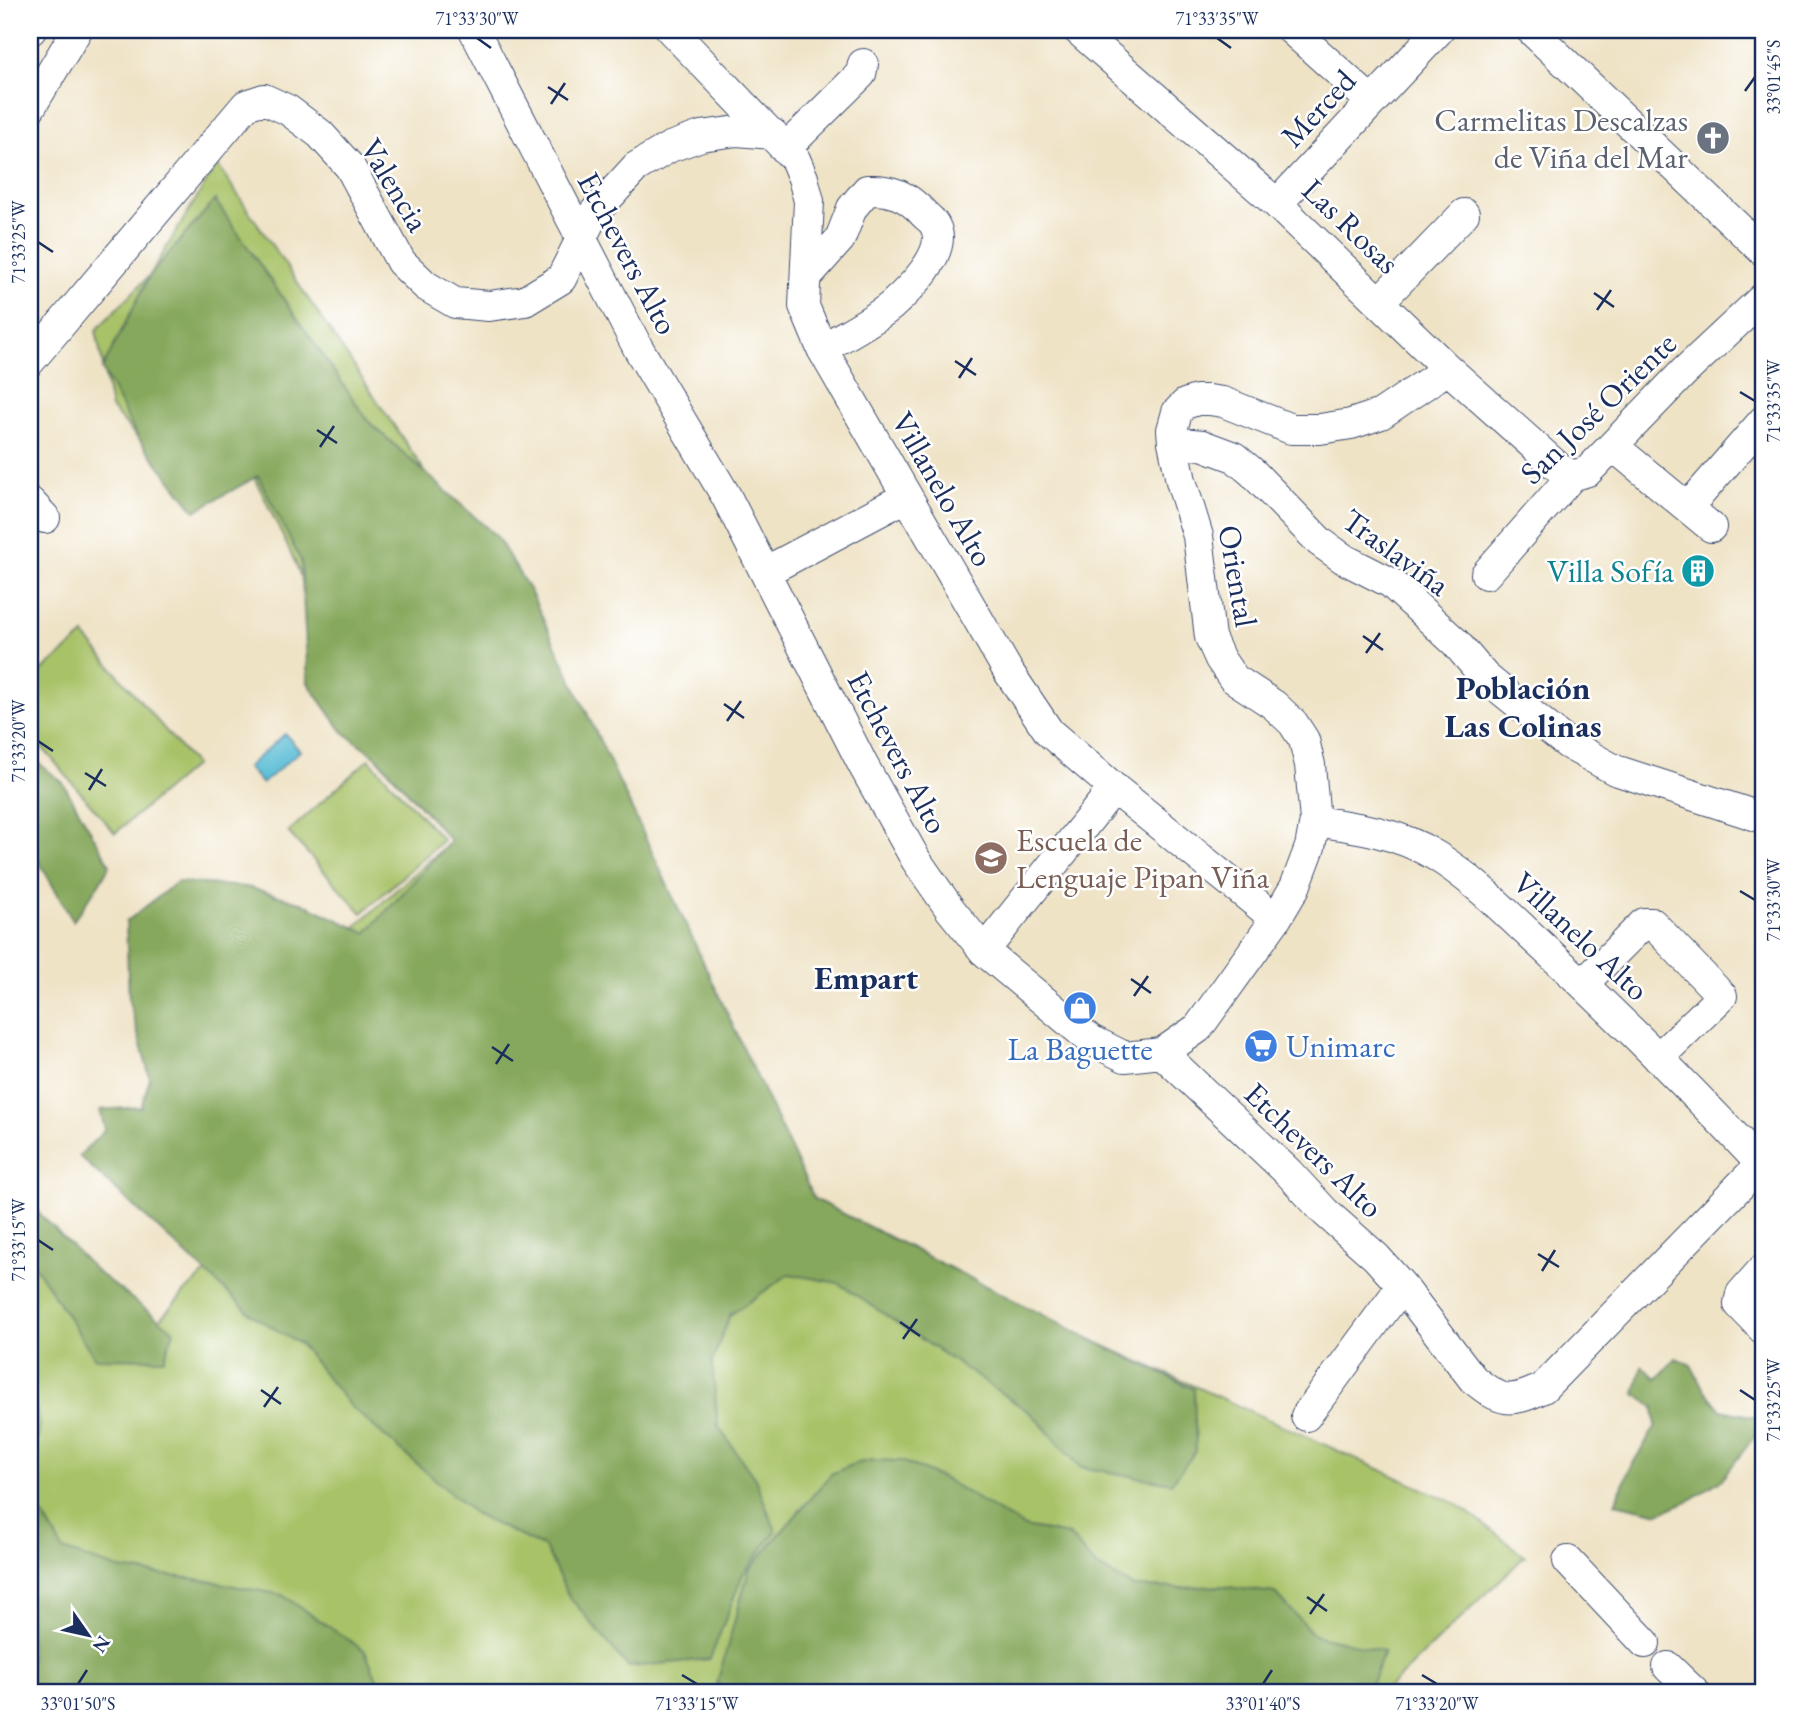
<svg xmlns="http://www.w3.org/2000/svg" width="1793" height="1723" viewBox="0 0 1793 1723" font-family="'EB Garamond',serif">
  <rect width="100%" height="100%" fill="#fff"/>
  <filter id="ink" filterUnits="userSpaceOnUse"><feTurbulence type="fractalNoise" baseFrequency=".0143" numOctaves="2"/><feDisplacementMap in="SourceGraphic" scale="14" xChannelSelector="R" yChannelSelector="G"/><feConvolveMatrix kernelMatrix="1 2 1 2 8 2 1 2 1" color-interpolation-filters="sRGB"/></filter>
  <filter id="wash" filterUnits="userSpaceOnUse"><feTurbulence type="fractalNoise" baseFrequency=".00686" numOctaves="4" result="noise"/><feDisplacementMap in="SourceGraphic" scale="28" xChannelSelector="R" yChannelSelector="G"/><feGaussianBlur stdDeviation="1.57" result="paint"/><feColorMatrix in="noise" values="0 0 0 0 0 0 0 0 0 0 0 0 0 0 0 0 0 1.4 0 .05"/><feComposite in="paint" operator="in"/></filter>
  <g filter="url(#wash)">
    <rect width="100%" height="100%" fill="#efe3c6"/>
    <path fill="#a8c268" stroke="#627863" stroke-width="2" d="M217,164L422,467L814,1199L1096,1342L1457,1504L1525,1556L1383,1693H30V1226L157,1322L189,1288L237,1245L356,926L451,841L356,734L296,564L253,474L188,494L111,408L96,330L150,275Z
      M84,635L195,765L115,833L30,733V681Z
      M369,759L443,840L362,913L288,832Z"/>
    <path fill="#86a85c" stroke="#506c5d" stroke-width="2" d="M215,200L369,422L497,537L530,591L814,1199L1096,1342L1194,1389L1196,1451L1171,1483L1080,1467L1032,1414L838,1283L789,1274L730,1315L712,1362L718,1426L755,1479L776,1531L743,1574L710,1659L628,1667L568,1595L545,1548L476,1515L350,1406L301,1345L252,1315L79,1156L105,1130L100,1110L141,1107L150,1078L129,1001L126,922L177,882L247,887L300,902L366,933L451,841L378,758L342,731L308,683L301,561L258,476L195,511L138,438L102,369L150,275Z
      M30,756L63,783L110,865L99,884L73,921L30,846Z
      M30,1204L97,1272L174,1331L164,1359L95,1358L30,1259Z
      M1676,1358L1691,1365L1703,1388L1721,1410L1755,1417L1763,1398V1425L1722,1479L1692,1499L1659,1513L1615,1503L1630,1468L1656,1426L1654,1407L1635,1394L1642,1366L1657,1379Z
      M30,1385L40,1424L33,1469L40,1509L63,1550L119,1569L203,1580L282,1595L365,1651L383,1693H30Z
      M872,1460L902,1461L946,1480L1024,1527L1069,1535L1095,1565L1134,1587L1182,1588L1220,1586L1275,1593L1314,1635L1384,1651L1368,1693H731L717,1683L749,1570L831,1474L854,1464Z"/>
    <path fill="#56bcd4" stroke="#387699" stroke-width="2" d="M285,734L300,751L262,784L247,767Z"/>
  </g>
  <g filter="url(#ink)">
    <g fill="none" stroke-linecap="round" stroke-linejoin="round">
      <g stroke="#3b4a6e" stroke-width="32">
        <path id="minor" d="M30,30H31
          M474,30L638,348L726,496L863,765L916,860L950,909L984,951L1091,1040L1125,1057L1162,1053L1198,1028L1276,919L1295,887L1310,847L1315,821L1310,765L1304,740L1293,723L1274,705L1233,678L1220,659L1210,637L1198,536L1181,481L1173,442L1172,430L1177,412L1185,404L1197,400H1209L1223,402L1291,429H1320L1351,424L1381,414L1448,369
          M671,30L795,159L803,178L809,201L804,306L822,349L1008,671L1049,732L1114,788L1276,919
          M1078,30L1277,204L1448,369L1559,468L1572,476
          M1292,30L1372,102
          M1531,30L1763,251
          M30,108L77,30
          M786,148L861,74L863,64
          M1277,204L1439,30
          M807,276L840,239L852,208L867,190C891,189 907,195 924,214C927,217 933,221 935,226C949,252 909,290 891,306C871,322 845,335 822,349
          M1379,302L1464,214
          M30,361L246,105L264,99L288,110L320,134L350,167L401,262L426,286L455,303L489,306L525,301L561,279L594,213L636,167L670,147L701,136L737,131L773,134
          M1173,442L1202,445L1234,457L1252,472L1320,542L1344,559L1391,583L1456,643L1485,677L1568,744L1615,770L1763,818
          M1613,446L1711,527
          M1697,497L1763,421
          M30,502L45,518
          M765,572L906,497
          M1486,574L1572,476L1588,471L1684,372L1763,298
          M1315,821C1357,827 1399,833 1436,856C1475,880 1508,915 1541,945C1618,1016 1692,1090 1763,1166
          M984,951L1114,788
          M1583,984L1644,923H1652L1722,996L1658,1058
          M1162,1053L1289,1173L1325,1212L1376,1257L1402,1286L1473,1379C1501,1402 1510,1404 1543,1388L1761,1164
          M1763,1269L1741,1294L1739,1304L1763,1329
          M1306,1416L1402,1286
          M1568,1561L1645,1643
          M1668,1667L1695,1693"/>
      </g>
      <use href="#minor" stroke="#fff" stroke-width="30"/>
    </g>
  </g>
  <path fill="none" stroke="#1b2f5e" stroke-width="2.5" d="M477,38L491,48M1217,38L1231,48M548,87L568,100M1745,91L1755,77M551,104L565,83M38,242L53,252M1594,293L1614,307M1597,310L1611,290M955,361L976,375M959,378L972,358M1740,392L1755,401M317,430L337,443M320,447L334,426M1363,636L1383,650M1366,653L1380,633M724,704L744,718M727,721L741,701M38,741L53,751M85,773L106,786M89,790L102,769M1740,891L1755,900M1131,979L1151,993M1134,996L1148,976M492,1047L513,1061M496,1064L509,1044M38,1240L53,1250M1538,1254L1559,1267M1542,1271L1555,1250M900,1322L920,1336M903,1339L917,1319M261,1390L281,1404M1740,1390L1755,1400M264,1407L278,1387M1307,1597L1327,1611M1310,1614L1324,1594M682,1675L697,1684M1422,1675L1437,1684M78,1684L87,1670M1263,1684L1272,1670"/>
  <defs>
    <g id="church-disc" transform="scale(1.75)"><circle r="9.5" fill="#6b7280" stroke="#fff"/><path d="M-1.2-6h2.4v3.5h3.3v2.4h-3.3V6h-2.4V-.1h-3.3v-2.4h3.3Z" fill="#fff"/></g>
    <g id="building-disc" transform="scale(1.75)"><circle r="9.5" fill="#0f9aa8" stroke="#fff"/><path d="M-4-6H4V6H1V3H-1V6H-4ZM-2.5-4.3h1.7v1.8h-1.7ZM.8-4.3h1.7v1.8H.8ZM-2.5-1h1.7V.8h-1.7ZM.8-1h1.7V.8H.8Z" fill="#fff"/></g>
    <g id="school-disc" transform="scale(1.75)"><circle r="9.5" fill="#8d6e63" stroke="#fff"/><path d="M0-5L7-2L0 1L-7-2ZM-4 1L0 2.5L4 1V4Q0 6-4 4Z" fill="#fff"/></g>
    <g id="shop-disc" transform="scale(1.75)"><circle r="9.5" fill="#3f7fe0" stroke="#fff"/><path d="M-5-2.5h2.3a2.7 3.5 0 0 1 5.4 0H5L5.5 6h-11ZM-1.5-2.5h3a1.5 2.3 0 0 0-3 0Z" fill="#fff"/></g>
    <g id="supermarket-disc" transform="scale(1.75)"><circle r="9.5" fill="#3f7fe0" stroke="#fff"/><path d="M-6-5.5h2.5l.6 2H6L4.5 2H-2.5L-4.4-4H-6ZM-1.5 3.2a1.3 1.3 0 1 0 .1 0ZM3 3.2a1.3 1.3 0 1 0 .1 0Z" fill="#fff"/></g>
  </defs>
  <g fill-rule="evenodd">
    <use href="#church-disc" x="1713" y="138"/>
    <use href="#building-disc" x="1698" y="571"/>
    <use href="#school-disc" x="991" y="858"/>
    <use href="#shop-disc" x="1080" y="1008"/>
    <use href="#supermarket-disc" x="1261" y="1046"/>
  </g>
  <g text-anchor="middle" dominant-baseline="central" stroke-width="5" stroke-linejoin="round" paint-order="stroke">
    <g font-size="32" fill="#1b2f5e" stroke="#fff">
      <text transform="translate(1318 108) rotate(-47)">Merced</text>
      <text transform="translate(395 185) rotate(59)">Valencia</text>
      <text transform="translate(1351 226) rotate(44)">Las Rosas</text>
      <text transform="translate(628 253) rotate(62)">Etchevers Alto</text>
      <text transform="translate(1598 408) rotate(-44)">San José Oriente</text>
      <text transform="translate(943 489) rotate(60)">Villanelo Alto</text>
      <text transform="translate(1396 552) rotate(36)">Traslaviña</text>
      <text transform="translate(1238 576) rotate(80)">Oriental</text>
      <text transform="translate(898 752) rotate(62)">Etchevers Alto</text>
      <text transform="translate(1581 936) rotate(43)">Villanelo Alto</text>
      <text transform="translate(1314 1150) rotate(44)">Etchevers Alto</text>
    </g>
    <g font-size="32" fill="#5b616d" stroke="#fff" text-anchor="end">
      <text x="1688" y="120">Carmelitas Descalzas<tspan x="1688" dy="37">de Viña del Mar</tspan></text>
    </g>
    <g font-size="32" fill="#0d838f" stroke="#fff" text-anchor="end">
      <text x="1674" y="571">Villa Sofía</text>
    </g>
    <g font-size="32" fill="#785e54" stroke="#fff" text-anchor="start">
      <text x="1016" y="840">Escuela de<tspan x="1016" dy="37">Lenguaje Pipan Viña</tspan></text>
    </g>
    <g font-size="32" fill="#366cbe" stroke="#fff" text-anchor="start">
      <text x="1286" y="1046">Unimarc</text>
      <text x="1080" y="1049" text-anchor="middle">La Baguette</text>
    </g>
    <g font-size="33" font-weight="bold" fill="#1b2f5e" stroke="#fff">
      <text x="1523" y="687">Población<tspan x="1523" dy="38">Las Colinas</tspan></text>
      <text x="866" y="977">Empart</text>
    </g>
  </g>
  <rect width="1793" height="1723" fill="none" stroke="#fff" stroke-width="77"/>
  <g transform="translate(88 1635) rotate(124)" stroke="#ffffff" stroke-width="5" paint-order="stroke">
  <path d="M0-5L12 26L0 18L-12 26Z" fill="#1b2f5e"/>
  <text y="-10" font-size="19" font-weight="bold" text-anchor="middle" fill="#1b2f5e">N</text>
  </g>
  <rect x="38" y="38" width="1717" height="1646" fill="none" stroke="#1b2f5e" stroke-width="2.5"/>
  <g font-size="18" text-anchor="middle" fill="#1b2f5e">
    <text x="477" y="25">71°33'30"W</text>
    <text x="1217" y="25">71°33'35"W</text>
    <text transform="translate(1774 77) rotate(-90)" y="6">33°01'45"S</text>
    <text transform="translate(19 242) rotate(-90)" y="6">71°33'25"W</text>
    <text transform="translate(1774 401) rotate(-90)" y="6">71°33'35"W</text>
    <text transform="translate(19 741) rotate(-90)" y="6">71°33'20"W</text>
    <text transform="translate(1774 900) rotate(-90)" y="6">71°33'30"W</text>
    <text transform="translate(19 1240) rotate(-90)" y="6">71°33'15"W</text>
    <text transform="translate(1774 1400) rotate(-90)" y="6">71°33'25"W</text>
    <text x="78" y="1710">33°01'50"S</text>
    <text x="697" y="1710">71°33'15"W</text>
    <text x="1263" y="1710">33°01'40"S</text>
    <text x="1437" y="1710">71°33'20"W</text>
  </g>
</svg>
